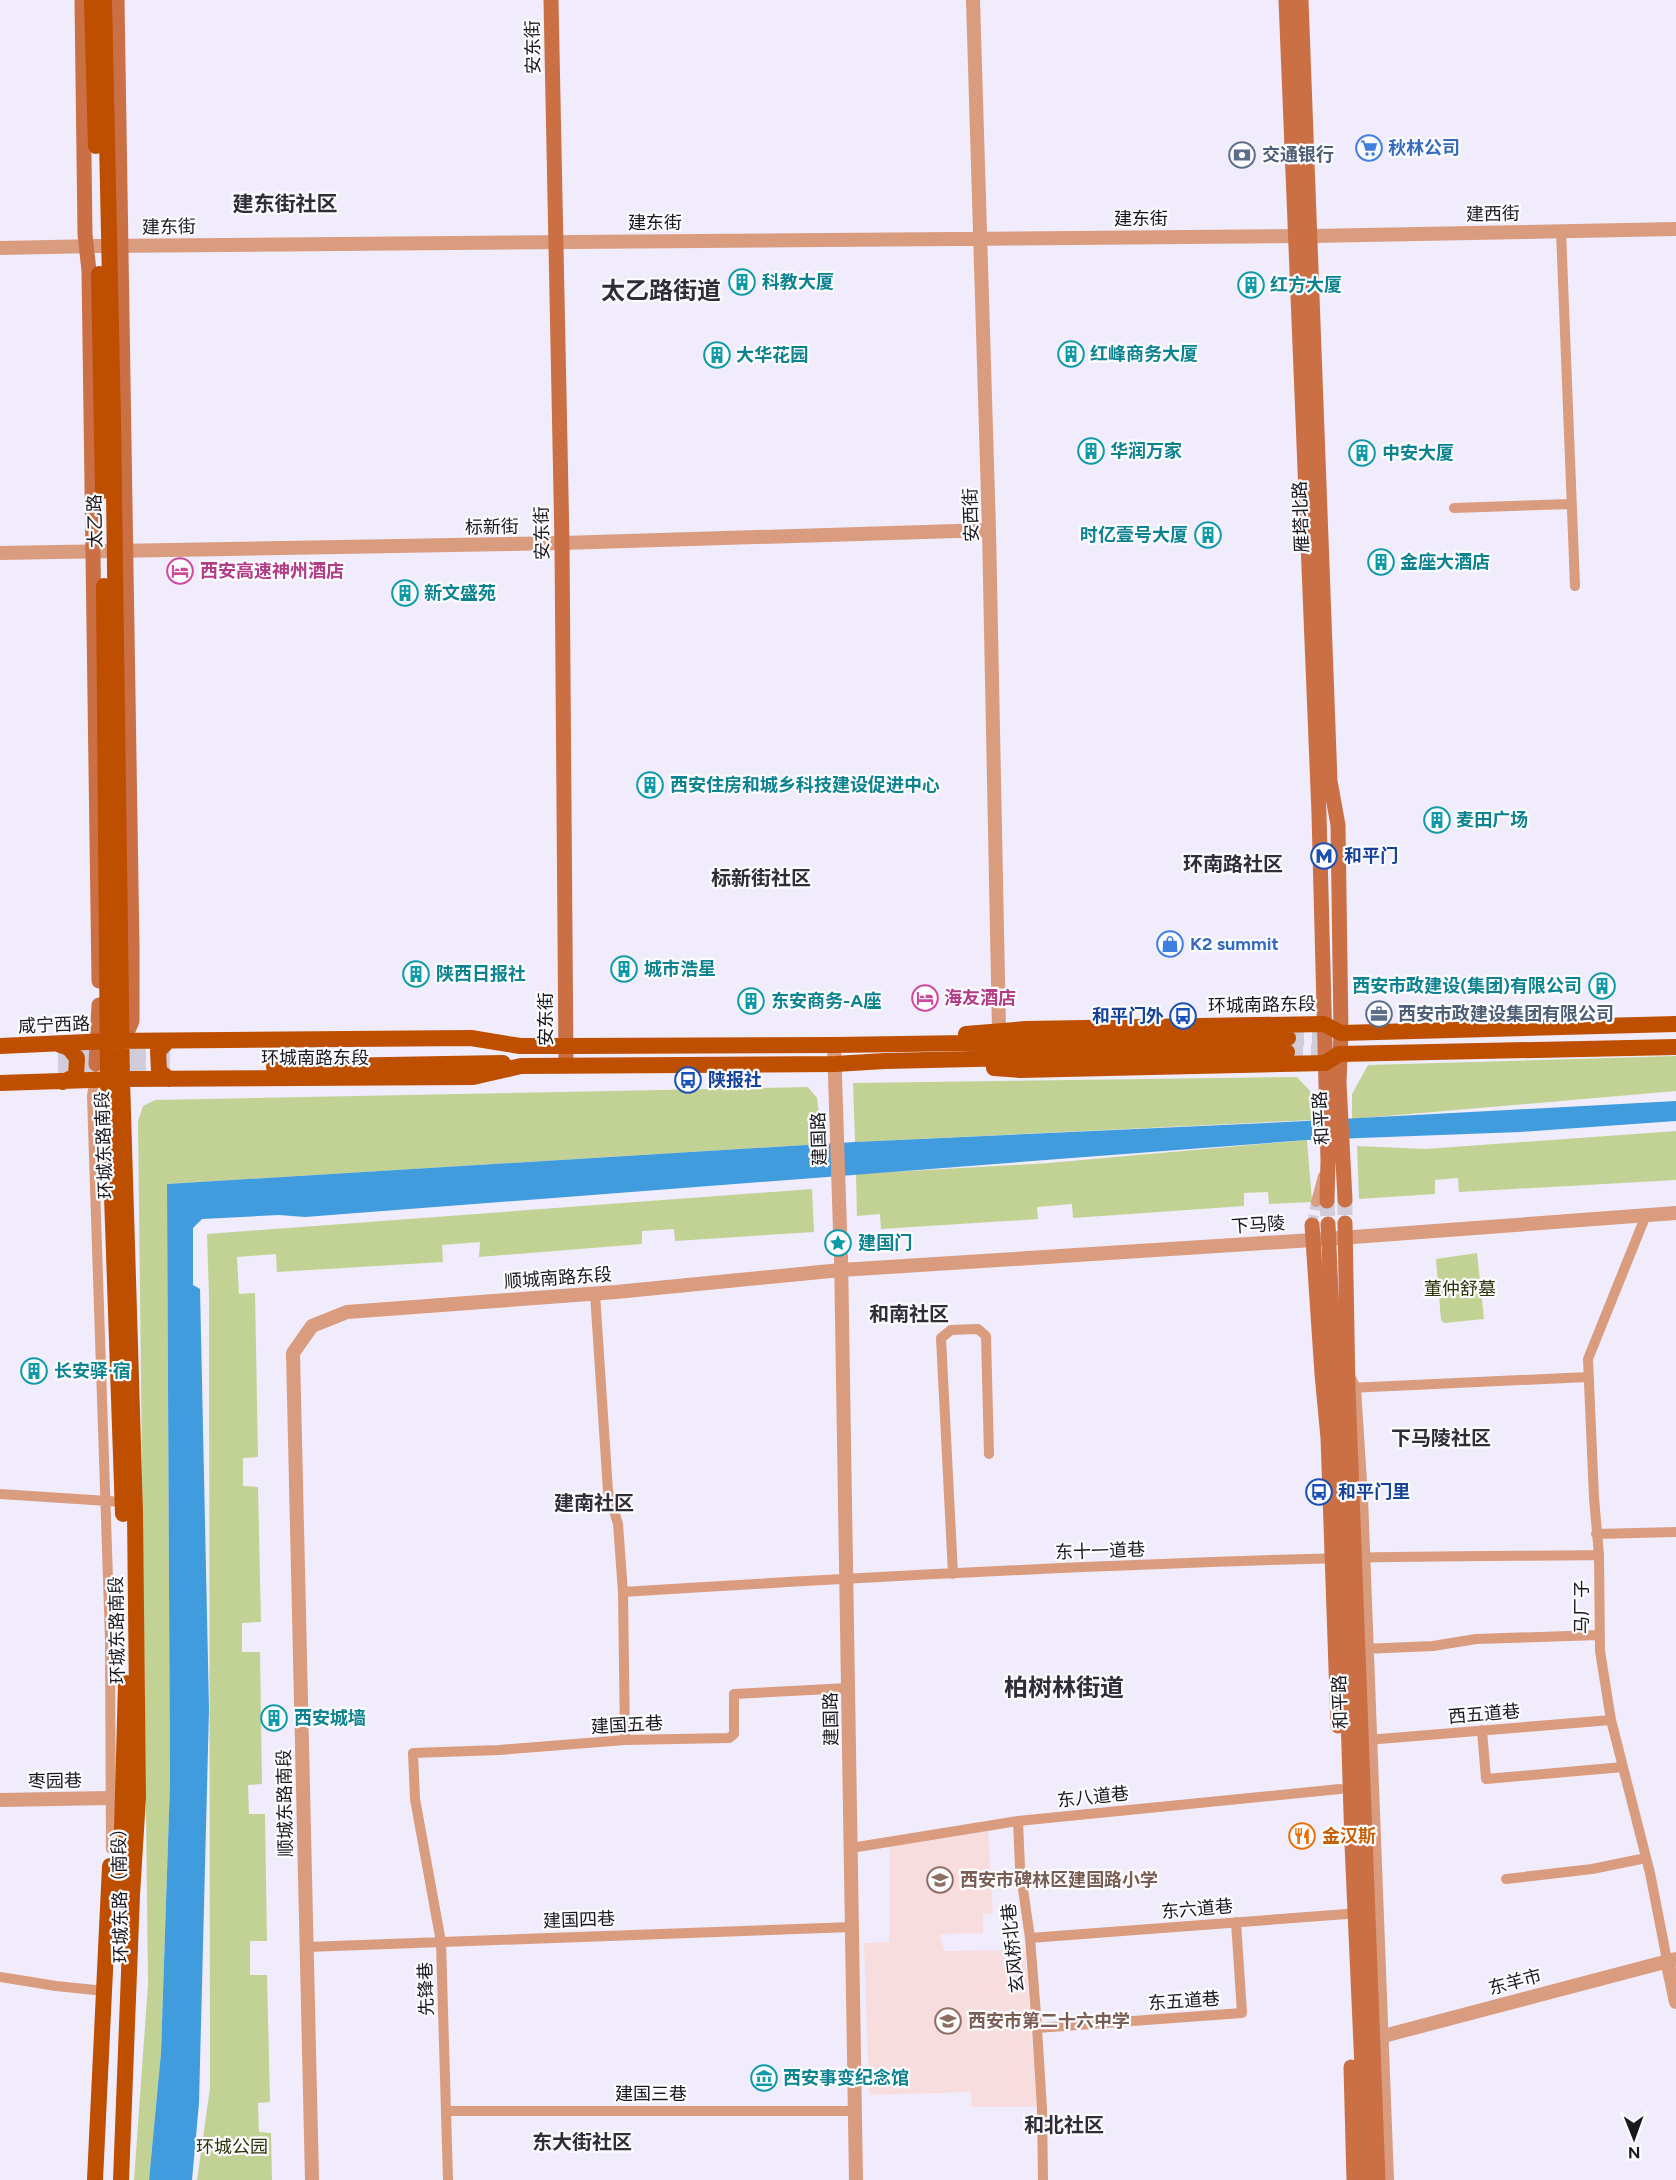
<svg xmlns="http://www.w3.org/2000/svg" width="1676" height="2180" viewBox="0 0 1676 2180" font-family="Figtree,'Noto Sans SC',sans-serif">
  <rect width="100%" height="100%" fill="#f0ecfb"/>
  <path fill="#f8dddf" d="M988,1830L993,1913L983,1914V1933L940,1934L941,1940L945,1951L1025,1950L1037,2107H972L971,2092L869,2095L864,1943L889,1942L890,1846Z"/>
  <path fill="#c2d294" d="M1676,1056V1091L1352,1119V1094L1368,1065Z
    M1297,1077L1310,1091L1312,1120L855,1142L853,1083Z
    M808,1087L817,1098L823,1144L167,1184L170,1783L161,2053L149,2180H134L148,1984L138,1121L143,1106L155,1100Z
    M1676,1131V1180L1459,1192L1458,1178L1435,1180V1194L1359,1199L1357,1146L1425,1149Z
    M1307,1140L1312,1202L1269,1204L1268,1192L1244,1193V1206L1073,1218L1072,1204L1037,1207L1038,1219L881,1229L880,1214L857,1216L856,1174L1049,1163Z
    M812,1189L814,1232L675,1241L674,1229L642,1231V1244L479,1257L480,1242L442,1245L443,1262L277,1272L276,1254L237,1257L239,1294L255,1293L258,1457L243,1458V1486L258,1487L261,1622L242,1623V1652H260L262,1784L248,1785L249,1814H265L267,1941H250V1975H267L270,2102L258,2103L259,2132L271,2133L272,2180H197L210,2088L209,1296L207,1234Z
    M1477,1253L1484,1319L1444,1323L1441,1320L1436,1259Z"/>
  <path fill="#409cdd" d="M1676,1101V1121L1520,1132L1307,1140L305,1217L279,1215L202,1219L193,1228V1285L200,1289L209,1709L199,2103L192,2180H149L161,2053L170,1783L167,1184L855,1142L1286,1122Z"/>
  <g fill="none" stroke-linecap="round" stroke-linejoin="round">
    <path stroke="#d0ccda" stroke-width="10" stroke-dasharray="10 5" stroke-linecap="butt" d="M1312,1225L1316,1202"/>
    <path stroke="#d0ccda" stroke-width="14" stroke-dasharray="14 7" stroke-linecap="butt" d="M840,1231L841,1256"/>
    <path stroke="#d0ccda" stroke-width="15" stroke-dasharray="15 8" stroke-linecap="butt" d="M1345,1200V1223
      M1327,1201L1328,1224"/>
    <path stroke="#d0ccda" stroke-width="16" stroke-dasharray="16 8" stroke-linecap="butt" d="M1288,1038L1339,1037
      M1287,1052L1340,1051
      M58,1056L175,1053
      M58,1072L175,1069"/>
    <path stroke="#da9c7f" stroke-width="10" d="M1561,231L1575,586
      M1454,508L1570,504
      M95,1076L92,1096L110,1640L111,1849
      M1316,1202L1323,1176
      M1646,1215L1588,1359L1594,1498L1599,1555L1600,1651L1611,1720L1650,1873L1667,1960
      M595,1294L608,1491L618,1524L623,1592L625,1740
      M1350,1376L1356,1388L1363,1497L1389,2180
      M1349,1388L1588,1377
      M0,1494L123,1502
      M1596,1534L1676,1532
      M953,1574L941,1338L951,1330L978,1329L986,1336L989,1454
      M623,1592C863,1577 1104,1564 1344,1558C1429,1556 1514,1556 1599,1555
      M1363,1649L1433,1646L1476,1639L1599,1635
      M1482,1730L1486,1779L1623,1767
      M1367,1740L1611,1720
      M1018,1821L1020,1868L1030,1938L1037,2028L1042,2109L1043,2180
      M851,1848L1018,1821L1340,1789
      M1506,1879L1592,1869L1646,1858
      M1030,1938L1360,1913
      M307,1947L852,1927
      M0,1977L56,1986L105,1991
      M1037,2028L1242,2013L1236,1922
      M446,2111H855
      M448,2180L441,1942L415,1799L413,1753L499,1750L625,1740L729,1738L734,1734V1694L848,1688"/>
    <path stroke="#da9c7f" stroke-width="14" d="M973,0L989,530L999,1030
      M0,248L98,246L1311,236L1676,229
      M0,553L562,543L989,530
      M834,1045L840,1231
      M841,1256L856,2180
      M0,1800L110,1798
      M1667,1960L1676,2002
      M1372,2039L1676,1959
      M312,2180L293,1353L312,1326L347,1312L616,1292L841,1270L1313,1240L1676,1213"/>
    <path stroke="#cb7045" stroke-width="15" d="M82,0L85,234L89,271L99,981
      M117,0L132,947V1021L123,1042
      M551,0L562,543L566,1066
      M1286,0L1319,814L1328,1161L1327,1201
      M1301,0L1330,781L1338,825L1341,1033L1339,1083L1345,1200
      M96,1064L99,1005
      M1345,1223L1348,1388L1378,2180
      M1328,1224L1335,1384L1339,1429L1352,1844L1367,2180
      M1312,1225L1322,1374L1328,1438L1338,1726
      M1351,2067L1354,2180"/>
    <path stroke="#be4e00" stroke-width="16" d="M92,0L96,146
      M104,0L113,421L122,1079L135,1512L138,1797L132,1895L121,2180
      M99,274L103,491
      M104,586L108,1080L123,1514
      M966,1034L1026,1029L1324,1024L1341,1033L1676,1024
      M167,1042L158,1051L159,1071L169,1079
      M60,1045L69,1048L77,1058L76,1076L63,1082
      M0,1046L109,1041L471,1038L520,1046H566L834,1045L1288,1038
      M274,1067L503,1063
      M994,1068L1020,1070L1325,1063L1339,1054L1676,1047
      M0,1083L122,1079L473,1077L521,1066L835,1064L885,1061L1287,1052
      M120,1903L126,1683
      M95,2180L110,1866"/>
  </g>
  <defs>
    <g id="supermarket-ring" transform="scale(1.35)"><circle r="9.5" fill="#fcfbfe" stroke="#3f7fe0" stroke-width="1.5"/><path d="M-6-5.5h2.5l.6 2H6L4.5 2H-2.5L-4.4-4H-6ZM-1.5 3.2a1.3 1.3 0 1 0 .1 0ZM3 3.2a1.3 1.3 0 1 0 .1 0Z" fill="#3f7fe0"/></g>
    <g id="bank-ring" transform="scale(1.35)"><circle r="9.5" fill="#fcfbfe" stroke="#5c6f8a" stroke-width="1.5"/><path d="M-6-4H6V4H-6ZM0-2.3a2.3 2.3 0 1 0 0 4.6a2.3 2.3 0 1 0 0-4.6Z" fill="#5c6f8a"/></g>
    <g id="building-ring" transform="scale(1.35)"><circle r="9.5" fill="#fcfbfe" stroke="#0f9aa8" stroke-width="1.5"/><path d="M-4-6H4V6H1V3H-1V6H-4ZM-2.5-4.3h1.7v1.8h-1.7ZM.8-4.3h1.7v1.8H.8ZM-2.5-1h1.7V.8h-1.7ZM.8-1h1.7V.8H.8Z" fill="#0f9aa8"/></g>
    <g id="hotel-ring" transform="scale(1.35)"><circle r="9.5" fill="#fcfbfe" stroke="#d1479c" stroke-width="1.5"/><path d="M-6-4.5h1.5V1H6V5H4.5V3h-9V5H-6ZM-4 0a1.8 1.8 0 1 1 3.6 0ZM.5 0V-2.5h3Q6-2.5 6 0Z" fill="#d1479c"/></g>
    <g id="metro-ring" transform="scale(1.35)"><circle r="9.5" fill="#fcfbfe" stroke="#1a4fb4" stroke-width="1.5"/><path d="M-5.5 5V-5H-3L0 0L3-5H5.5V5H3V-.5L0 4L-3-.5V5Z" fill="#1a4fb4"/></g>
    <g id="shop-ring" transform="scale(1.35)"><circle r="9.5" fill="#fcfbfe" stroke="#3f7fe0" stroke-width="1.5"/><path d="M-5-2.5h2.3a2.7 3.5 0 0 1 5.4 0H5L5.5 6h-11ZM-1.5-2.5h3a1.5 2.3 0 0 0-3 0Z" fill="#3f7fe0"/></g>
    <g id="office-ring" transform="scale(1.35)"><circle r="9.5" fill="#fcfbfe" stroke="#5c6f8a" stroke-width="1.5"/><path d="M-6-3h4V-5.5h4V-3h4V5H-6ZM-1-4.5V-3h2v-1.5ZM-6 0V1H6V0Z" fill="#5c6f8a"/></g>
    <g id="bus-ring" transform="scale(1.35)"><circle r="9.5" fill="#fcfbfe" stroke="#1a4fb4" stroke-width="1.5"/><path d="M-5-6H5V4H4V6H2V4H-2V6H-4V4H-5ZM-3.5-4V0h7V-4ZM-3.5 1.2v1.5H-2V1.2ZM2 1.2v1.5H3.5V1.2Z" fill="#1a4fb4"/></g>
    <g id="sight-ring" transform="scale(1.35)"><circle r="9.5" fill="#fcfbfe" stroke="#0f9aa8" stroke-width="1.5"/><path d="M0-6L1.8-2.2L6-1.7L2.9 1.2L3.7 5.4L0 3.3L-3.7 5.4L-2.9 1.2L-6-1.7L-1.8-2.2Z" fill="#0f9aa8"/></g>
    <g id="restaurant-ring" transform="scale(1.35)"><circle r="9.5" fill="#fcfbfe" stroke="#e8710a" stroke-width="1.5"/><path d="M-5-6h1v4h1v-4h1v4h1v-4h1v5L-1.5 .5V6h-2V.5L-5-1ZM5-6V6H3V1.5H1.5Q1.5-4 5-6Z" fill="#e8710a"/></g>
    <g id="school-ring" transform="scale(1.35)"><circle r="9.5" fill="#fcfbfe" stroke="#8d6e63" stroke-width="1.5"/><path d="M0-5L7-2L0 1L-7-2ZM-4 1L0 2.5L4 1V4Q0 6-4 4Z" fill="#8d6e63"/></g>
    <g id="museum-ring" transform="scale(1.35)"><circle r="9.5" fill="#fcfbfe" stroke="#0f9aa8" stroke-width="1.5"/><path d="M0-6L6-3V-2H-6V-3ZM-5-1h2V3h-2ZM-1-1h2V3h-2ZM3-1h2V3H3ZM-6 4H6V6H-6Z" fill="#0f9aa8"/></g>
  </defs>
  <g fill-rule="evenodd">
    <use href="#supermarket-ring" x="1369" y="148"/>
    <use href="#bank-ring" x="1242" y="155"/>
    <use href="#building-ring" x="742" y="282"/>
    <use href="#building-ring" x="1251" y="285"/>
    <use href="#building-ring" x="1071" y="354"/>
    <use href="#building-ring" x="717" y="355"/>
    <use href="#building-ring" x="1091" y="451"/>
    <use href="#building-ring" x="1362" y="453"/>
    <use href="#building-ring" x="1208" y="535"/>
    <use href="#building-ring" x="1381" y="562"/>
    <use href="#hotel-ring" x="180" y="571"/>
    <use href="#building-ring" x="405" y="593"/>
    <use href="#building-ring" x="650" y="785"/>
    <use href="#building-ring" x="1437" y="820"/>
    <use href="#metro-ring" x="1324" y="856"/>
    <use href="#shop-ring" x="1170" y="944"/>
    <use href="#building-ring" x="624" y="969"/>
    <use href="#building-ring" x="416" y="974"/>
    <use href="#building-ring" x="1602" y="986"/>
    <use href="#hotel-ring" x="925" y="998"/>
    <use href="#building-ring" x="751" y="1001"/>
    <use href="#office-ring" x="1379" y="1014"/>
    <use href="#bus-ring" x="1183" y="1016"/>
    <use href="#bus-ring" x="688" y="1080"/>
    <use href="#sight-ring" x="838" y="1243"/>
    <use href="#building-ring" x="34" y="1371"/>
    <use href="#bus-ring" x="1319" y="1492"/>
    <use href="#building-ring" x="274" y="1718"/>
    <use href="#restaurant-ring" x="1302" y="1836"/>
    <use href="#school-ring" x="940" y="1880"/>
    <use href="#school-ring" x="948" y="2021"/>
    <use href="#museum-ring" x="764" y="2078"/>
  </g>
  <g text-anchor="middle" dominant-baseline="central" stroke-width="4.5" stroke-linejoin="round" paint-order="stroke">
    <g font-size="18" fill="#19181d" stroke="#fcfbfe">
      <text transform="translate(533 47) rotate(-91)">安东街</text>
      <text transform="translate(1493 214) rotate(-1)">建西街</text>
      <text x="1141" y="219">建东街</text>
      <text x="655" y="223">建东街</text>
      <text transform="translate(169 227) rotate(-1)">建东街</text>
      <text transform="translate(971 515) rotate(-92)">安西街</text>
      <text transform="translate(1301 517) rotate(-92)">雁塔北路</text>
      <text transform="translate(95 521) rotate(-91)">太乙路</text>
      <text transform="translate(492 527) rotate(-1)">标新街</text>
      <text transform="translate(542 533) rotate(-91)">安东街</text>
      <text transform="translate(1262 1005) rotate(-1)">环城南路东段</text>
      <text transform="translate(546 1019) rotate(-90)">安东街</text>
      <text transform="translate(54 1025) rotate(-2)">咸宁西路</text>
      <text x="315" y="1058">环城南路东段</text>
      <text transform="translate(1321 1118) rotate(-93)">和平路</text>
      <text transform="translate(819 1139) rotate(-92)">建国路</text>
      <text transform="translate(104 1145) rotate(-92)">环城东路南段</text>
      <text transform="translate(1258 1225) rotate(-4)">下马陵</text>
      <text transform="translate(558 1278) rotate(-4)">顺城南路东段</text>
      <text transform="translate(1100 1551) rotate(-2)">东十一道巷</text>
      <text transform="translate(1582 1607) rotate(-90)">马厂子</text>
      <text transform="translate(117 1630) rotate(-91)">环城东路南段</text>
      <text transform="translate(1340 1702) rotate(-92)">和平路</text>
      <text transform="translate(1484 1714) rotate(-5)">西五道巷</text>
      <text transform="translate(831 1719) rotate(-91)">建国路</text>
      <text transform="translate(627 1725) rotate(-3)">建国五巷</text>
      <text transform="translate(55 1781) rotate(-1)">枣园巷</text>
      <text transform="translate(1093 1797) rotate(-6)">东八道巷</text>
      <text transform="translate(285 1803) rotate(-91)">顺城东路南段</text>
      <text transform="translate(120 1891) rotate(-91)">环城东路（南段）</text>
      <text transform="translate(1197 1909) rotate(-5)">东六道巷</text>
      <text transform="translate(579 1920) rotate(-2)">建国四巷</text>
      <text transform="translate(1013 1948) rotate(-96)">玄风桥北巷</text>
      <text transform="translate(1515 1982) rotate(-15)">东羊市</text>
      <text transform="translate(426 1989) rotate(-92)">先锋巷</text>
      <text transform="translate(1184 2001) rotate(-4)">东五道巷</text>
      <text x="651" y="2094">建国三巷</text>
    </g>
    <g font-size="18" font-weight="bold" fill="#366cbe" stroke="#fcfbfe" text-anchor="start">
      <text x="1388" y="148">秋林公司</text>
      <text x="1190" y="944">K2 summit</text>
    </g>
    <g font-size="18" font-weight="bold" fill="#4e5e75" stroke="#fcfbfe" text-anchor="start">
      <text x="1262" y="155">交通银行</text>
      <text x="1398" y="1014">西安市政建设集团有限公司</text>
    </g>
    <g font-size="18" font-weight="bold" fill="#0d838f" stroke="#fcfbfe" text-anchor="start">
      <text x="762" y="282">科教大厦</text>
      <text x="1270" y="285">红方大厦</text>
      <text x="1090" y="354">红峰商务大厦</text>
      <text x="736" y="355">大华花园</text>
      <text x="1110" y="451">华润万家</text>
      <text x="1382" y="453">中安大厦</text>
      <text x="1188" y="535" text-anchor="end">时亿壹号大厦</text>
      <text x="1400" y="562">金座大酒店</text>
      <text x="424" y="593">新文盛苑</text>
      <text x="670" y="785">西安住房和城乡科技建设促进中心</text>
      <text x="1456" y="820">麦田广场</text>
      <text x="644" y="969">城市浩星</text>
      <text x="436" y="974">陕西日报社</text>
      <text x="1582" y="986" text-anchor="end">西安市政建设(集团)有限公司</text>
      <text x="771" y="1001">东安商务-A座</text>
      <text x="858" y="1243">建国门</text>
      <text x="54" y="1371">长安驿·宿</text>
      <text x="294" y="1718">西安城墙</text>
      <text x="783" y="2078">西安事变纪念馆</text>
    </g>
    <g font-size="18" font-weight="bold" fill="#b23c85" stroke="#fcfbfe" text-anchor="start">
      <text x="200" y="571">西安高速神州酒店</text>
      <text x="944" y="998">海友酒店</text>
    </g>
    <g font-size="18" font-weight="bold" fill="#164399" stroke="#fcfbfe" text-anchor="start">
      <text x="1344" y="856">和平门</text>
      <text x="1164" y="1016" text-anchor="end">和平门外</text>
      <text x="708" y="1080">陕报社</text>
      <text x="1338" y="1492">和平门里</text>
    </g>
    <g font-size="18" fill="#2b3409" stroke="#fcfbfe">
      <text x="1460" y="1289">董仲舒墓</text>
      <text x="232" y="2147">环城公园</text>
    </g>
    <g font-size="18" font-weight="bold" fill="#c56008" stroke="#fcfbfe" text-anchor="start">
      <text x="1322" y="1836">金汉斯</text>
    </g>
    <g font-size="18" font-weight="bold" fill="#785e54" stroke="#fcfbfe" text-anchor="start">
      <text x="960" y="1880">西安市碑林区建国路小学</text>
      <text x="968" y="2021">西安市第二十六中学</text>
    </g>
    <g font-size="20" font-weight="bold" fill="#312d38" stroke="#fcfbfe">
      <text x="1233" y="864">环南路社区</text>
      <text x="761" y="878">标新街社区</text>
      <text x="909" y="1314">和南社区</text>
      <text x="1441" y="1438">下马陵社区</text>
      <text x="594" y="1503">建南社区</text>
      <text x="1064" y="2125">和北社区</text>
      <text x="582" y="2142">东大街社区</text>
    </g>
    <g font-size="21" font-weight="bold" fill="#312d38" stroke="#fcfbfe">
      <text x="285" y="203">建东街社区</text>
    </g>
    <g font-size="24" font-weight="bold" fill="#312d38" stroke="#fcfbfe">
      <text x="661" y="290">太乙路街道</text>
      <text x="1064" y="1687">柏树林街道</text>
    </g>
  </g>
  <g transform="translate(1634 2138) rotate(179)" stroke="#fcfbfe" stroke-width="4.5" paint-order="stroke">
  <path d="M0-4.5L10 22L0 15L-10 22Z" fill="#19181d"/>
  <text y="-9" font-size="16" font-weight="bold" text-anchor="middle" fill="#19181d">N</text>
  </g>
</svg>
